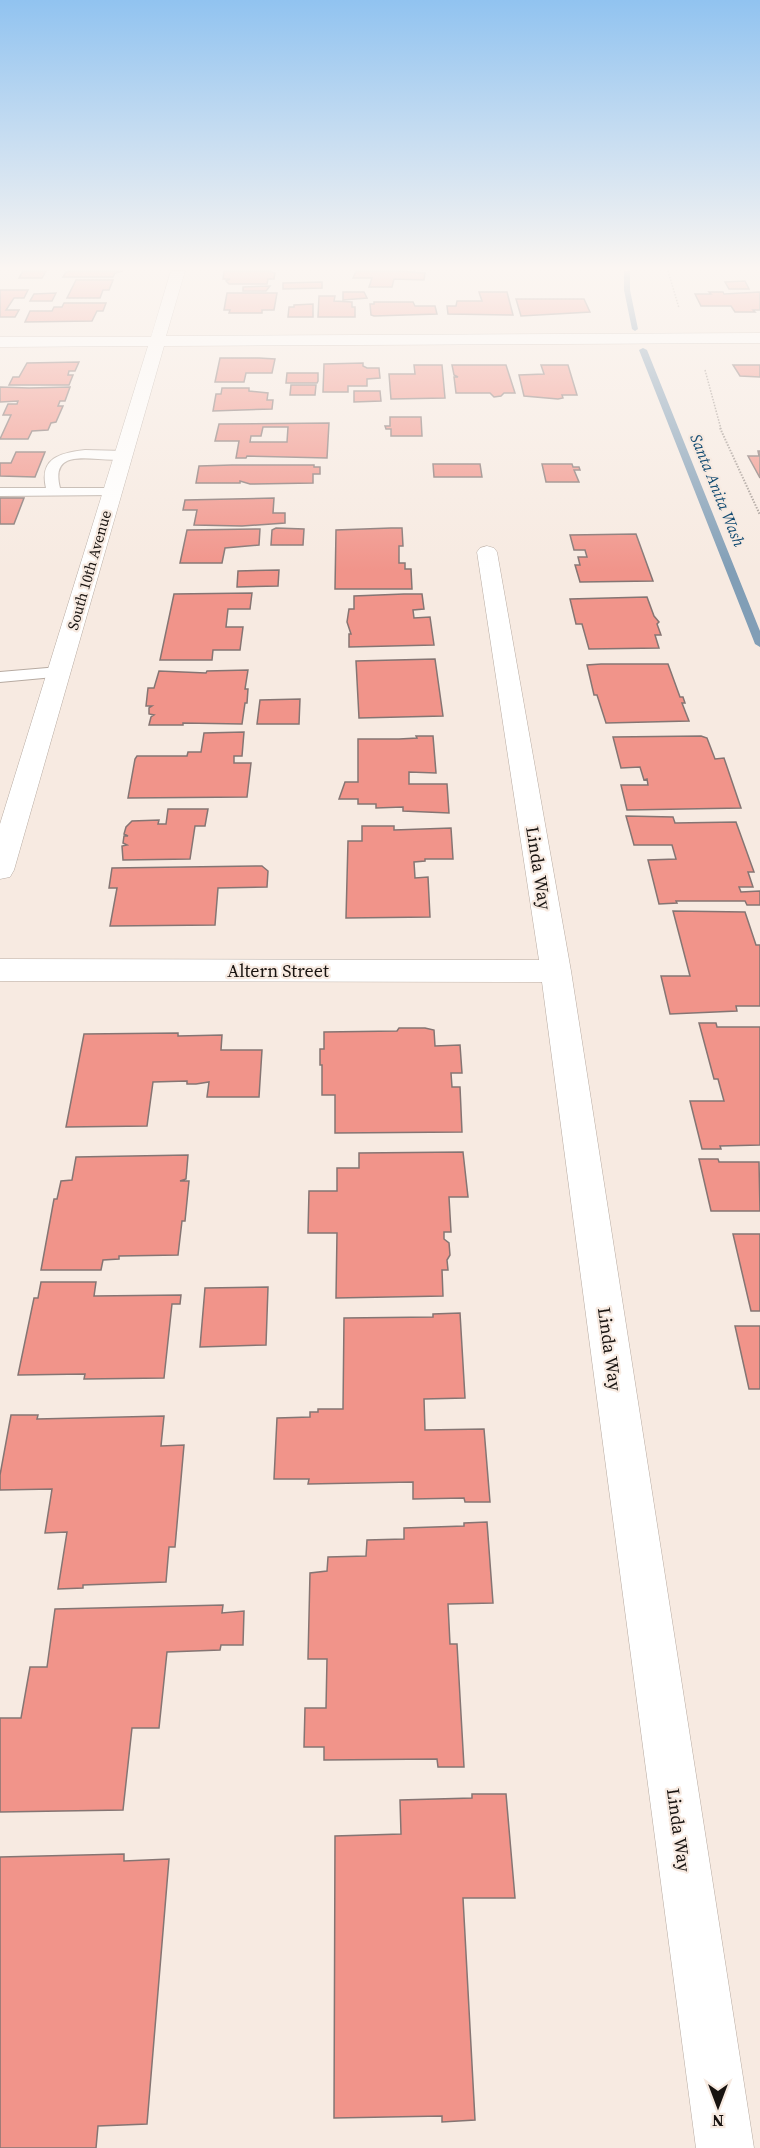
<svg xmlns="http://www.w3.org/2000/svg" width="760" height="2148" viewBox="0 0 760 2148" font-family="'Source Serif 4',serif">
  <rect width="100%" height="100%" fill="#f7eae1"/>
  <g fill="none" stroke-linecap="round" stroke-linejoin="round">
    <path fill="#819eb6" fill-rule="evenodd" d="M624,271H630V290L638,329L635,331L632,329L624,290Z
      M643,348L647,350L760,631V647L755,644L639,350Z"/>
  </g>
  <path fill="#f1948a" stroke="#857573" stroke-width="1.5" fill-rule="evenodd" d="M23,271H46L42,278H19Z
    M71,271H123L115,273L113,277H63L66,272Z
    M224,271H268L275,273L274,279H268L267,284H229L226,281L230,279H223Z
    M356,271H397L425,273L424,280L394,279L392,287H369L372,278H353Z
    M76,280H113L109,290H103L100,298H67Z
    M745,281L749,289H729L725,282Z
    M322,282V288L283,289V283Z
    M270,286L266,291H243V287Z
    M0,290H28L24,298H14L6,310H19L15,317H0Z
    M343,292H364L367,298L343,300Z
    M479,292H507L513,315L448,314L447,306H456L457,301H482Z
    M709,292H723L724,294L760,292V310H753L755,312H735L731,306H701L695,294H711Z
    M56,293L52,301H30L34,294Z
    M227,293H277L274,310H262V313H229L230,310H224Z
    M319,296H335L334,301L352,302V307H355V317H318Z
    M516,299H584L590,312L521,316Z
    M374,302H413L415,306H435L437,314L374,316L371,315L370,304H374Z
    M64,303H106L103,311H97L92,321L25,322L30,311H52L54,307H62Z
    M313,304V317H288L289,307H294V305Z
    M220,358H259L275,359L272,373H246L244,382H215Z
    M79,362L75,371H69L68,375H73L69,385H9L13,377H19L27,363Z
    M363,363V366L367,368H379L380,378L367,379V386H348V392H323L324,364Z
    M414,365H442L445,398L391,399L389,374H415Z
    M452,365H506L515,393H504L501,396L494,397L490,393H456L454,377H458L454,375Z
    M541,365H568L577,395H562L563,398L558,399L524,396L519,375L544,374Z
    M733,365H760V377L740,376Z
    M287,373H318V381L317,383H286Z
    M291,385H316L315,395H290Z
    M0,387L29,388L70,387L65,401H60L58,406H63L56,422L51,423L48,430L32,431L28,439H0L11,415H3L8,404H17L18,401L0,402Z
    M222,388H249V391L268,393L267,400H273L272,409L213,411L216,394H221Z
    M354,391H380L381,401L354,402Z
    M390,417H421L422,436H391V429H386L385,426H390Z
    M329,423L327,458L247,456L246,458H236L239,441H215L219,424ZM263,427H288L287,442H250L251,436H261Z
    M758,451H760V478L748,456H759Z
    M16,452H45L35,477L0,476V463H11Z
    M433,464H480L482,477H434Z
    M542,464H572L573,467H579L580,470H574L579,482H546Z
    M232,465H314V467H320V474H313V483L250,484L240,481V483H196L199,466Z
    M0,498H24L14,524H0Z
    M274,498L273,513H285V523L242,526L194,525L197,510H183L185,500Z
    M276,528L304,529L303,545H271L272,530Z
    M391,528H402L403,546H399V563H405V569H411L412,589H335L336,530Z
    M260,529L259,545L225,548L222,563H180L187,530Z
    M636,534L653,581L580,582L575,565H580L578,557H587L585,550H574L570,535Z
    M279,570L278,586L237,587L238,571Z
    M252,593L250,609H228L226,627H243L240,650H213L212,660H160L174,594Z
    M404,594H422L424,609L413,610L414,618L430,617L434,645L349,647V634H351L347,622L349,609H354V596Z
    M647,597L654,616L659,622L657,624L661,635H655L659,648L589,649L582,624H576L570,599Z
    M435,659L443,716L359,718L356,661Z
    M601,664H668L680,697H683L685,703H682L689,721L606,723L597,695H594L587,665Z
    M248,670L245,689H248L247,703H245L242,724L183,723V725H149L151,717L154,715L149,714V708L152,706H146L148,688H154L159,671L206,673L207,671Z
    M300,699L299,724H257L260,700Z
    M244,732L242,756H234V763H251L247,797L128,798L135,759L137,756H187L188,752H201L204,733Z
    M416,736H433L436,773L409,772V784H447L449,813L403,811V807L376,808V804H358V799H339L345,782H358V739H399L417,738Z
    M701,736L707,738L715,759L724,758L741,808L627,810L621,785H648L647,779L644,780L640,767L621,768L613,737Z
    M168,809H208L205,826H195L190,859L123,860L122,846L127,845L123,843L124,836H128L124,834L126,827L132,821L159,820L158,824H166Z
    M626,816L673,817L675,823L736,822L754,872H748L753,887H739L741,892L760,891V905H747L745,901H676L677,903L659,904L648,860L676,859L672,845H634Z
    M362,826H394V830L451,828L453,859H425V861L414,862L415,878L428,877L430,917L346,918L348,841H362Z
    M262,866L268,871L267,887L218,888L215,925L110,926L117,888H109L112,868Z
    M673,911L745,912L756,945H760V1006H736L737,1011L670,1014L661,976H690Z
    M699,1023H716L717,1027H760V1145L720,1146L721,1149H702L690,1101H724L718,1079H714Z
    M399,1028H425L434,1030L435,1046L460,1045L462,1073H451L452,1087H460L462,1132L335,1133V1095H322V1065H320V1049H324V1032L397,1031Z
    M178,1033V1036L222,1035L221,1050H262L259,1097H207L209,1082L196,1084H187V1081L153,1082L147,1126L66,1127L84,1034Z
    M463,1152L468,1197H449L451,1232H444V1239L449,1243L450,1255L447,1260L448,1270H442L443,1296L336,1298L337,1233H308L309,1191H337V1168H359V1153Z
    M188,1155L186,1179L180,1181H189L185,1221H182L178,1255L119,1256V1259L103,1260L101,1270H41L54,1199H57L61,1181L72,1180L76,1157Z
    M699,1159H718L719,1162H759L760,1211H711Z
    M733,1234H760V1311H751Z
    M41,1282H96L94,1296L181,1295L180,1304H172L164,1378L84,1379L85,1374L18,1375L34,1298H38Z
    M268,1287L266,1345L200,1347L205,1288Z
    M460,1313L465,1398L424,1399L425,1430L484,1429L490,1502H465L464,1498L413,1499V1482L308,1484L309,1479H274L277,1418L310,1417V1412H318V1409H343L344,1318L433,1317V1314Z
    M735,1326H760V1389H749Z
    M11,1415H38L37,1419L164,1416L161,1446L184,1445L175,1547H169L166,1582L83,1585V1588L58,1589L67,1532L45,1533L52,1489L0,1490V1475Z
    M487,1522L493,1603L448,1604L450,1644H457L464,1767H438L437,1759L324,1760V1747H304L305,1708H326L327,1659H308L310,1573L327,1571L328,1557L366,1556L367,1540L404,1539V1528L464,1526V1523Z
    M223,1605L222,1613L244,1611L243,1645H221L220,1650L167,1652L159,1728H132L123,1810L0,1812V1718H21L30,1667H47L55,1609Z
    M472,1794H506L515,1898H463L475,2120L442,2122V2116L334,2118L335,1836L401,1834L400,1800L472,1798Z
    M124,1854V1861L169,1859L147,2124L98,2126L96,2148H0V1857Z"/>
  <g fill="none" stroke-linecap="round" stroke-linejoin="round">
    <g stroke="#b7aba2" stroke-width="2">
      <path id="service" d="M85,450L124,451L131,455C114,471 47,437 60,488H112L117,489L119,492L117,495L0,496V488H46C39,458 60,453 85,450Z
        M59,667L65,668L68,672L65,676L0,682V672Z"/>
    </g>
    <g stroke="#b7aba2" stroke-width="1">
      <path id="minor" d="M487,546L494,548L497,552L571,971L754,2148H696L542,982L0,981V959L539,960L477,552L480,548Z"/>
    </g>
    <g stroke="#b7aba2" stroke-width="1">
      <path id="tertiary" d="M171,271H185L166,336L760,333V343L164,346L14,870L10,877L0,879V824L148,346L0,347V337H151Z"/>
    </g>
    <path stroke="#a09690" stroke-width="1.5" stroke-dasharray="1.5 1.5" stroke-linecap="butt" d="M668,271L679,308
      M705,370L721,429"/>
    <path stroke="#a09690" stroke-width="2" stroke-dasharray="1.5 1.5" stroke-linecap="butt" d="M720,428L760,515"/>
    <use href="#service" fill="#fff" fill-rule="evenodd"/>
    <use href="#minor" fill="#fff" fill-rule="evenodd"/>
    <use href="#tertiary" fill="#fff" fill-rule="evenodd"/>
  </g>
  <linearGradient id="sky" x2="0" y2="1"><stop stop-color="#91c3f0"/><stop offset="0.47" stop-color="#fbf6f2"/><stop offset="1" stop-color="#fbf6f2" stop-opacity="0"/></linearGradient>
  <rect width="760" height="571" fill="url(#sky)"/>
  <g text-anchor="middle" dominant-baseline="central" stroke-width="4.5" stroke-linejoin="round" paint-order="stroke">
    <g font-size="15" fill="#181310" stroke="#f7eae1">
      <text transform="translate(89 570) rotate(-74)">South 10th Avenue</text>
    </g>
    <g font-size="16" font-style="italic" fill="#154d73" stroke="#f7eae1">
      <text transform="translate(718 490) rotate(68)">Santa Anita Wash</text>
    </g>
    <g font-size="18" fill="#181310" stroke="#f7eae1">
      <text transform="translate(539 868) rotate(81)">Linda Way</text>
      <text x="278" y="970">Altern Street</text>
      <text transform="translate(610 1349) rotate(82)">Linda Way</text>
      <text transform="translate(679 1830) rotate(82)">Linda Way</text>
    </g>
  </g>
  <g transform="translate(718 2106) rotate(180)" stroke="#f7eae1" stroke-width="4.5" paint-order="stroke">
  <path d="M0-4.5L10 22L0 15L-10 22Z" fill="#181310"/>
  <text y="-9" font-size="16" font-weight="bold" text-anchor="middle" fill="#181310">N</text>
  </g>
</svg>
